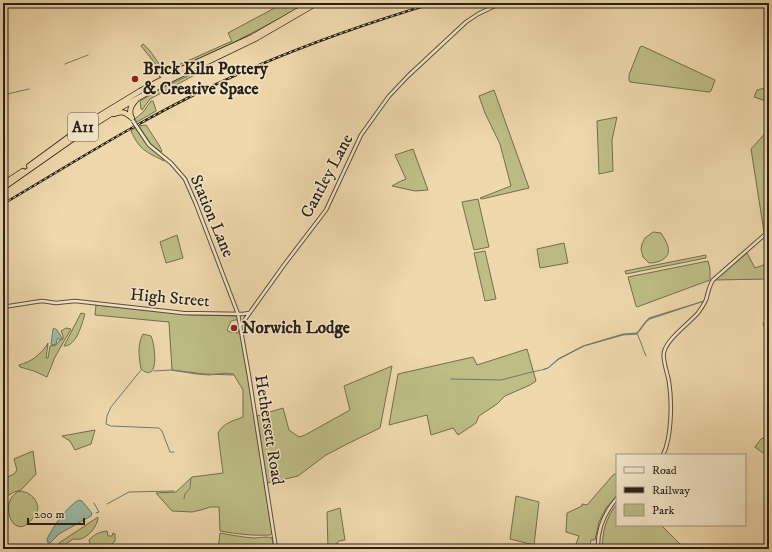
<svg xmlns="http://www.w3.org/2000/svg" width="772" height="552" viewBox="0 0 772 552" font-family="'IM FELL DW Pica',serif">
  <rect width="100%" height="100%" fill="#eed8ac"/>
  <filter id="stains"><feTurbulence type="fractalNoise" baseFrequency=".005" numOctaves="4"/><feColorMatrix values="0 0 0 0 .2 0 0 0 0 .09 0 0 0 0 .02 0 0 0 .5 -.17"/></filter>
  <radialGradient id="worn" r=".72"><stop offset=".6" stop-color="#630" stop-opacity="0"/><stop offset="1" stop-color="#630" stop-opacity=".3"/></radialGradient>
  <path fill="#bebd86" stroke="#736e4e" d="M284,3H305L292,12L225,47L168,73L165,74L162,72L141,46L143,44C152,51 157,62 164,71H165L232,41L228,33Z
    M642,46L715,80L711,91L709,92L630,82L629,80V75L640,47Z
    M205,68L204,70L150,99L142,110L141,109L140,101L164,87Z
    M769,87V102L754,97L757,90Z
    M494,90L529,188L482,199L480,198L511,186L500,144L485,113L479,96Z
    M151,101H153L156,110V111L137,122L135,119L143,112Z
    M617,117L612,140L613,171L599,174L597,121Z
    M146,125L159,145L162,151L161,152L151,144L139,126Z
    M135,128L148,146L164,159V161C147,152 140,151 131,131Z
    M769,129V228L764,232L751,149Z
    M413,149L428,190L415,191L392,186L399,182L406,179L395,155Z
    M478,199L489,247L474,250L462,202Z
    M653,232L661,233C664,238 667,242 668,247C671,259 658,263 649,263L643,257L641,249L642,244L645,238Z
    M177,235L183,258L166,263L160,242Z
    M564,243L568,263L540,268L537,249Z
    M485,251L496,299L485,301L474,253Z
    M747,253L755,268L769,263V279L715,280Z
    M706,255V258L626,274L625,271Z
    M708,261L710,269V280L637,307L636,306L628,277Z
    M96,305L190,315L236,316L238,317L239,320H235L231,321L227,330L230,332L238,333L239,329H241L272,533L270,535C253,536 237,534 220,531L219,507H210L201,510L192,512L172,511L156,493L176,492L192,477L223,473L218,433C223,423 233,421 243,417V390L234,375L204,374L172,370L169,322L95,315Z
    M81,313L85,314C82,323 77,346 64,346Z
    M66,328L71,329L55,357L47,377L34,371L20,367L19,365C31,362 42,354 48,343L46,358H48L50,346L56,345L59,341L63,339V336L61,331Z
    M143,334L151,336C155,344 160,385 141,369C139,357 137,345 143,334Z
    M527,349L536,381L530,385L505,396L497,404L479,416L476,423L458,435L453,428L431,435L427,415L389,425L398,374L473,357L477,365Z
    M392,366L380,428L347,444L326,455L298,476L267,483L257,416L283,408L289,430L299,437L305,435L350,410L344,386Z
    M95,430L91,444L75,450L70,441L62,436Z
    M769,432V448L765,454L756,448L755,447L761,439L766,437Z
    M33,451L36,474L21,490L14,492L4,498L3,497V479L14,474L17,470L14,459Z
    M617,473V496L606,508L599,522L595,540H591L589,549H574L579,536L566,532L567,513L582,506V504L587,505L613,475Z
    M20,491C24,492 27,492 29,494C36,498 41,508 35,515C33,519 28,524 24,526C9,532 0,498 20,491Z
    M516,496L539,502L534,545L510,539Z
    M617,504V525H661L685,549H603C601,534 607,515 617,504Z
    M340,508L345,540L339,541L337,543V549H328L327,512Z
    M98,517C98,525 90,535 83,538C80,540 77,539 73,539L63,546L59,545V543Z
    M107,531L108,536H112L113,533L115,534V541L107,549H95L91,548L89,540C95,534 99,532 107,531Z
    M220,533C231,535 242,537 253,538C259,538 266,536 272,538L274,547L264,549H218Z"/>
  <path fill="#9abaa7" stroke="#6c7c6d" d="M704,301L650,319L647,321L637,334L623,335L584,346L559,359L548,368L542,370L548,368L558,359L583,346L623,334L637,333L646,321L649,318Z
    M54,328L57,330L62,338V339H57L56,344L54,345L51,344L53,329Z
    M79,500L82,501L92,513L91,516L59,534L50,543H48L47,539C53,527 67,506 79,500Z"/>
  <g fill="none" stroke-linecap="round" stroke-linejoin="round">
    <path stroke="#6c7c6d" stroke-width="1" d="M65,64L88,55
      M3,95L29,89
      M763,323L766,333
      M637,333L643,348
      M766,334L768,341
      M643,349L646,356
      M141,370L111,407L107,416L106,424L111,426L159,428L162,431L170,452H174
      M154,371L171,370L196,374L209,375L225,373L234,374
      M451,379L501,380L528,373L541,370
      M184,499L185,494L190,488L191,478
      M94,503L99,512L96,513
      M107,504L129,492L174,491"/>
    <g stroke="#5a4d3c" stroke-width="4.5">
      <path id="minor" d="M139,130L149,145L171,163L185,179L196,204L238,314L249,376L276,549
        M3,307L35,302L42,301L56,303L75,301L183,313L243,314L249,313
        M241,325L284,265L326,210L361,135L389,96L408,76L466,22L478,14L501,3
        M663,455C672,437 672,401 669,382C668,374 662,360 664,352C667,339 689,323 698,313C701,309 704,304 706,300C708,293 709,286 713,280L769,231
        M598,549C597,530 605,512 617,498"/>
    </g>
    <g stroke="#281f17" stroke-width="6">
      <path id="highway" d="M156,69L162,75L166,77
        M114,114C122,110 126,113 132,118
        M131,117C129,109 131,106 136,100
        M29,166L89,122L140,91L184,68L252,37L311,3
        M3,184L23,171
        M3,188L87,129L122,107L170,80L255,39L317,3"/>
    </g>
    <use href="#minor" stroke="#f4e6c9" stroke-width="2.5"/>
    <use href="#highway" stroke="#eed8ac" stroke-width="4.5"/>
    <g stroke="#281f17" stroke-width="2.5">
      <path id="rail" d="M3,204C71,164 137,122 208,88C281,53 357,26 434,3"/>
    </g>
    <use href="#rail" stroke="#f4e6c9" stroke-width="1" stroke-dasharray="3" stroke-linecap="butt"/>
    <g stroke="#5a4d3c" stroke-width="4.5" stroke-linecap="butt">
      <path id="minor-bridge" d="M133,121L139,130"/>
    </g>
    <use href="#minor-bridge" stroke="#f4e6c9" stroke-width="2.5"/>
  </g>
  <g fill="#8f2418" stroke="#f4e6c9" stroke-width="1.5">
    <circle cx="135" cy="79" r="4"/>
    <circle cx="234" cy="328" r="4"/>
  </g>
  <g text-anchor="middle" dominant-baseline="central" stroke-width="3" stroke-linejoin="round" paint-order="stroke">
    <rect fill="#f4e6c9" stroke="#655b4c" stroke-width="1" x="68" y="113" width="30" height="28" rx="3"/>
    <g font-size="16" font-weight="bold" fill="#281f17">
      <text x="83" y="127">A11</text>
    </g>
    <g font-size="17" font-weight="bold" fill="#281f17" stroke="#f4e6c9" text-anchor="start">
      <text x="143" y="69">Brick Kiln Pottery<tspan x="143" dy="20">&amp; Creative Space</tspan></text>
      <text x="242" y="328">Norwich Lodge</text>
    </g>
    <g font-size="17" fill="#281f17" stroke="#f4e6c9">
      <text transform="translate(327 176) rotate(-62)">Cantley Lane</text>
      <text transform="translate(212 216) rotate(67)">Station Lane</text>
      <text transform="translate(170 298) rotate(5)">High Street</text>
      <text transform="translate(269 430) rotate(81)">Hethersett Road</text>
    </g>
  </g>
  <rect width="772" height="552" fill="none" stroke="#eed8ac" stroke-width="16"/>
  <rect x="4" y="4" width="764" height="544" fill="none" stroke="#281f17" stroke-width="2"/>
  <rect x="8" y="8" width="756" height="536" fill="none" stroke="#281f17"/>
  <rect x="616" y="454" width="130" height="72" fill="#f4e6c9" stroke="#a29682"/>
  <rect x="624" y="467" width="20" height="6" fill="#f4e6c9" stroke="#a29682"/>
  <text x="652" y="474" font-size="12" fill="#281f17">Road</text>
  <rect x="624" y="487" width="20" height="6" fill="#281f17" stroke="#a29682"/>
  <text x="652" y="494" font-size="12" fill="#281f17">Railway</text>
  <rect x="624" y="504" width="20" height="12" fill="#bebd86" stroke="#a29682"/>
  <text x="652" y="514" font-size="12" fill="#281f17">Park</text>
  <path d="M28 518v6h56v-6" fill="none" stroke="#281f17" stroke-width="2"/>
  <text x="34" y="518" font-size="12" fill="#281f17" stroke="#f4e6c9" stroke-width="3" paint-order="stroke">200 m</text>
  <rect width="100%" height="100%" filter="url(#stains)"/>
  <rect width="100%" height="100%" fill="url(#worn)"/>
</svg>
